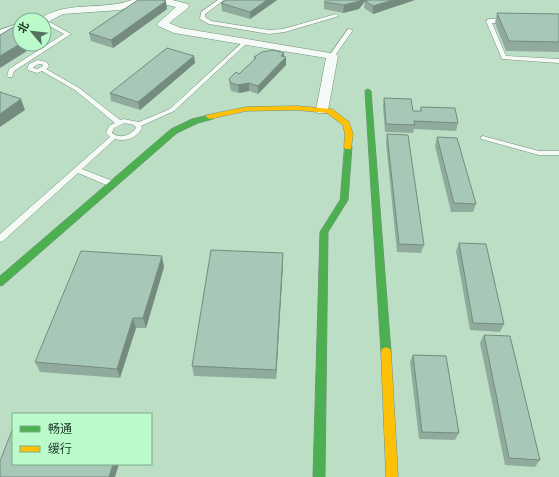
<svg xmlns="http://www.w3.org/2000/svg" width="559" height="477" viewBox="0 0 559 477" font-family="Commissioner,'Noto Sans SC',sans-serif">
  <rect width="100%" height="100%" fill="#bbdec5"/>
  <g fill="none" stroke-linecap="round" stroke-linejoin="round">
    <g stroke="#748f7c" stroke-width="1">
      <path id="lane" d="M218,0H224L205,14V17L211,21L269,30L283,29L336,14L339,16L285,32L269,34L209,24L200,19L201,12Z
        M489,19H506L509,21L506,23H492L506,56L559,59V63L502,59L486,21Z
        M42,20H46L71,34L14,71L12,77H8L7,76L9,69L64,34L44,23V20Z
        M348,29L353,30L334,57H330L329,56Z
        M245,40L248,42L247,43L174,111L141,126L142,128C136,138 127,142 115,139L82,169L115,182L116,184L115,186H109L78,173L3,241L0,242V234L110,137L106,133L109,126L115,123L75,90L42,71L37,73L28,70L27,69L29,64L38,60L47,62L49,67L46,69L79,88L120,120L123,119L139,122L170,109ZM39,64H42L43,66L37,69L33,68L34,66ZM124,123L134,125L136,128C130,136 120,139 112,133L114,128Z
        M483,136L539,151H559V155H539L481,139V137Z"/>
    </g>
    <g stroke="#748f7c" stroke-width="1">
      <path id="street" d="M132,0H146L145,2L120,10L63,14L44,24V20H39C63,0 103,11 132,0Z
        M154,0H172L188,4L189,6L188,8L169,23L181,28L336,54L338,56L328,110L327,113H317L316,110L326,58L174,33L158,26L157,24L176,7L155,2Z
        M20,23V30L0,37V30Z"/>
    </g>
    <g stroke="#748f7c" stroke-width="1">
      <path id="fast" d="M368,89L371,91L391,352L390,355L386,357L382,355L381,352L365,91Z
        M210,115L214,117L213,119L198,123L177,133L3,285L0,286V276L171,129L192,119Z
        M345,145H351L352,147L348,200L328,232L325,477H313L320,232L340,200Z"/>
    </g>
    <g stroke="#748f7c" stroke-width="1">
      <path id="slow" d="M297,106L332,109L349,122L353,134L351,149H345L344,147L345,134L343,125L327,113L297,110L246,111L210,119L206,117L207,115L246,107Z
        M386,347L390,349L391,352L398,477H386L381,352L382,349Z"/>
    </g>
    <use href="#lane" fill="#f5faf6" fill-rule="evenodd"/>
    <use href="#street" fill="#f5faf6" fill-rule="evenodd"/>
    <use href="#fast" fill="#4caf50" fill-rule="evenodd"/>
    <use href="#slow" fill="#ffc107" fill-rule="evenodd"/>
  </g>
  <path fill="#90ab9d" d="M226,0H277L250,19L222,11L221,3Z
    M326,0H366V1L415,0L373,14L364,8L365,1L359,9L343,13L324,9V2Z
    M167,9L113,48L91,41L89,33Z
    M497,13L559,14V52L506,51L495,23Z
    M194,56L195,63L140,110L111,101L110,93Z
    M254,57H284L286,65L258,94L249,91L239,93L231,91L230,87L229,79L239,74L254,60Z
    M384,98L413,111H420L421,107L458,123L456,131L414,129L413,133L385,132L383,106Z
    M387,134L424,245L421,253L397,252L386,143Z
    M437,137L476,204L473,212H451L435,146Z
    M459,243L504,324L500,332L470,330L456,251Z
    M283,253V263L276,379L194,376L192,366Z
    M164,267L146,328H136L120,378L40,372L35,362Z
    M484,335L540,460L535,467L505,465L480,343Z
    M413,355L459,433L455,440L419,439L410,362Z"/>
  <path fill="#758b80" d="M267,0H277L250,19V12Z
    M361,0H366L359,9L343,13L344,5Z
    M393,0H415L373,14V6Z
    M166,1L167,9L113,48L111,40Z
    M20,44H38L0,68V56Z
    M284,53V59L286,57V65L258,94V86Z
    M194,56L195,63L140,110L138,102Z
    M249,83V91L239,93L238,85Z
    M21,99L25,110L0,127V114Z
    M283,253V263L276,379V370Z
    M162,256L164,267L146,328L143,318Z
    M133,318L136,328L120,378L117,369Z
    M113,464H119L115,477H109Z"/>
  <path fill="#a7c7b7" stroke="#758b80" d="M138,0H162L166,1L111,40L89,33Z
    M226,0H267L250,12L221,3Z
    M326,0H361L360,1L344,5L324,2Z
    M368,0H393L373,6L365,1Z
    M497,13L559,14V42L509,41Z
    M20,23V44L0,56V35Z
    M167,48L194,56L138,102L110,93Z
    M273,50L284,53L281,56L286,57L258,86L249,83L238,85L231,83L229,79L236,72L239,74L256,58L254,57L262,52Z
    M0,92L21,99L0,114Z
    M384,98L411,99L413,111H421V107L455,108L458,123L414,121L415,125L386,124Z
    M387,134L408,135L424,245L399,244Z
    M437,137L457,138L476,204L454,203Z
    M459,243L486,244L504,324L473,323Z
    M211,250L283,253L276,370L192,366Z
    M81,251L162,256L143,318H133L117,369L35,362Z
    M484,335L510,336L540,460L509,458Z
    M413,355L446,356L459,433L422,432Z
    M13,428V464H113L109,477H0V461Z"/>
  <rect x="12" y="413" width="140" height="52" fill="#bafacb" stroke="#7cac89"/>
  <rect x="20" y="426" width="20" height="6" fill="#4caf50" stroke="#7cac89"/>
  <text x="48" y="433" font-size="12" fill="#1e3826">畅通</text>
  <rect x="20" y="446" width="20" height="6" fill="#ffc107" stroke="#7cac89"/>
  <text x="48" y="453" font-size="12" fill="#1e3826">缓行</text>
  <g transform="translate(32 32) rotate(298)"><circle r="19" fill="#bafacb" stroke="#7cac89"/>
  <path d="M0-3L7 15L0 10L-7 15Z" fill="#55725e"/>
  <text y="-6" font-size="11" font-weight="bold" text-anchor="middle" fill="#1e3826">北</text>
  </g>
</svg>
